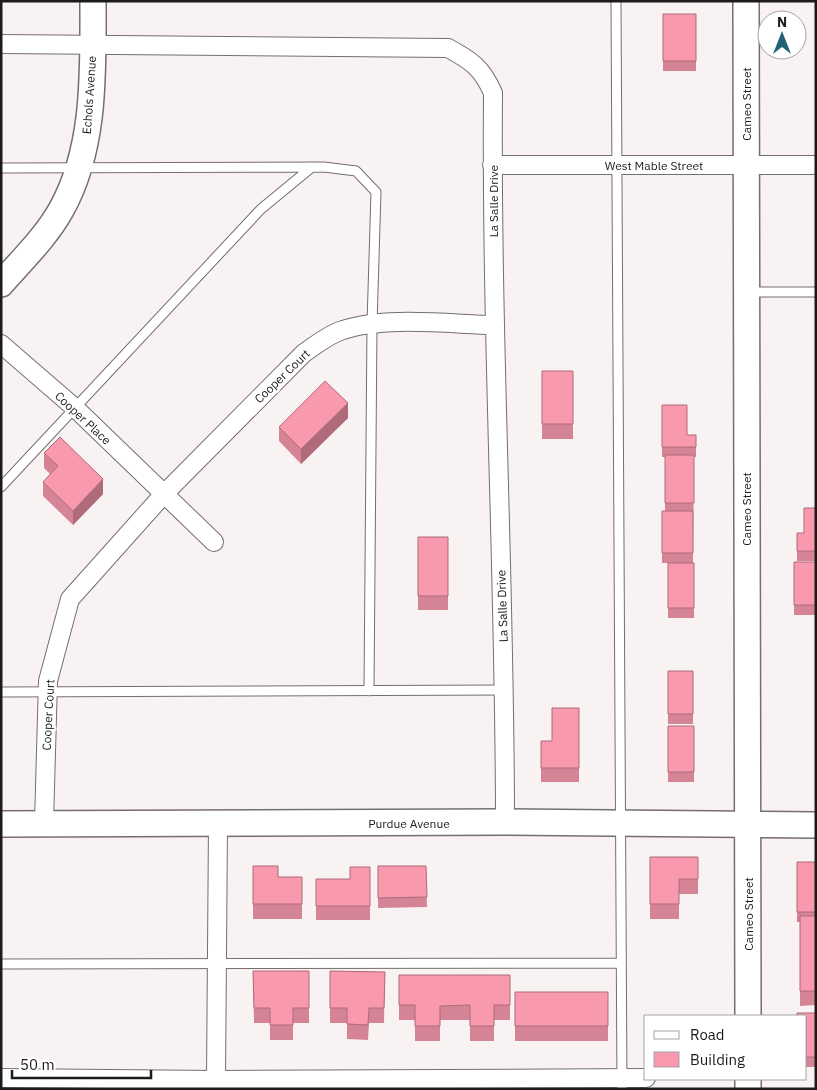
<svg xmlns="http://www.w3.org/2000/svg" width="817" height="1090" viewBox="0 0 817 1090" font-family="'IBM Plex Sans',sans-serif">
  <rect width="100%" height="100%" fill="#f9f2f3"/>
  <g fill="none" stroke-linecap="round" stroke-linejoin="round">
    <g stroke="#756e6f" stroke-width="11">
      <path id="lane" d="M616,1L622,1089
        M1,168L324,167L356,171L376,192L372,324L369,691
        M749,292H816
        M1,487L261,209L312,167
        M1,692L505,690
        M1,964L621,963"/>
    </g>
    <g stroke="#756e6f" stroke-width="20">
      <path id="street" d="M1,44L448,48C472,61 482,68 493,93C491,337 505,579 505,822
        M492,165H816
        M1,344L75,408L214,542
        M44,823L48,681L70,599L163,495L304,353C316,345 329,334 343,330C384,316 450,324 493,325
        M1,1078L216,1080L646,1078
        M216,1080L218,824"/>
    </g>
    <g stroke="#756e6f" stroke-width="28">
      <path id="secondary" d="M746,1L748,1016
        M1,284C21,261 46,237 61,210C96,148 93,70 93,1
        M1,824L505,822L816,825
        M748,1089V1079"/>
    </g>
    <use href="#lane" stroke="#fff" stroke-width="9"/>
    <use href="#street" stroke="#fff" stroke-width="18"/>
    <use href="#secondary" stroke="#fff" stroke-width="25"/>
  </g>
  <path fill="#d58496" d="M663,14H696V71H663Z
    M542,371H573V439H542Z
    M662,405L687,435H696V457H694L693,563H662V511H665V457H662Z
    M348,418L301,464L279,441V427Z
    M44,453L103,494L73,525L43,496V482L50,474L44,468Z
    M816,508V561H797V533H804Z
    M418,537H448V610H418Z
    M794,562H816V615H794Z
    M668,563H694V618H668Z
    M668,671H693V724H668Z
    M579,708V782H541V741H552Z
    M668,726H694V782H668Z
    M650,857H698V894H679V919H650Z
    M797,862H816V1005L800,1006V922H797Z
    M253,866L278,877H302V919H253Z
    M378,866H426L427,907L378,908Z
    M370,867V920H316V879H350Z
    M253,971H309V1023H293V1040H270V1023H254Z
    M330,971L385,972L384,1023H369L368,1040L347,1039V1023H330Z
    M399,975H510V1020H494V1041H470V1020H440V1041H415V1020H399Z
    M515,992H608V1041H515Z
    M816,1013V1067H806V1016Z"/>
  <path fill="#ae6b7a" d="M348,403V418L301,464V449Z
    M103,479V494L73,525V511Z"/>
  <path fill="#f899ae" stroke="#ae6b7a" d="M663,14H696V61H663Z
    M542,371H573V424H542Z
    M325,381L348,403L301,449L279,427Z
    M662,405H687V435H696V447H662Z
    M60,437L103,479L73,511L43,482L58,466L44,453Z
    M665,455H694V503H665Z
    M804,508H816V551H797V533H804Z
    M662,511H693V553H662Z
    M418,537H448V596H418Z
    M794,562H816V605H794Z
    M668,563H694V608H668Z
    M668,671H693V714H668Z
    M552,708H579V768H541V741H552Z
    M668,726H694V772H668Z
    M650,857H698V879H679V904H650Z
    M797,862H816V912H797Z
    M253,866H278V877H302V904H253Z
    M378,866H426L427,897L378,898Z
    M350,867H370V906H316V879H350Z
    M800,916H816V991H800Z
    M253,971H309V1008H293V1025H270V1008H254Z
    M330,971L385,972L384,1008H369L368,1025L347,1024V1008H330Z
    M399,975H510V1005H494V1026H470V1005L440,1006V1026H415V1005H399Z
    M515,992H608V1026H515Z
    M797,1013H816V1057H806V1016H797Z"/>
  <g text-anchor="middle" dominant-baseline="central" stroke-width="4.5" stroke-linejoin="round" paint-order="stroke">
    <g font-size="12" fill="#1c1a1a" stroke="#fff">
      <text transform="translate(89 95) rotate(-86)">Echols Avenue</text>
      <text transform="translate(746 104) rotate(-90)">Cameo Street</text>
      <text x="654" y="165">West Mable Street</text>
      <text transform="translate(493 201) rotate(-90)">La Salle Drive</text>
      <text transform="translate(282 376) rotate(-44)">Cooper Court</text>
      <text transform="translate(83 418) rotate(43)">Cooper Place</text>
      <text transform="translate(746 509) rotate(-90)">Cameo Street</text>
      <text transform="translate(502 606) rotate(-92)">La Salle Drive</text>
      <text transform="translate(48 715) rotate(-87)">Cooper Court</text>
      <text x="409" y="823">Purdue Avenue</text>
      <text transform="translate(748 914) rotate(-90)">Cameo Street</text>
    </g>
  </g>
  <rect width="817" height="1090" fill="none" stroke="#1c1a1a" stroke-width="5"/>
  <rect x="644" y="1015" width="162" height="65" fill="#ffffff" stroke="#a4a3a3"/>
  <rect x="654" y="1031" width="25" height="8" fill="#ffffff" stroke="#a4a3a3"/>
  <text x="690" y="1040" font-size="15" fill="#1c1a1a">Road</text>
  <rect x="654" y="1052" width="25" height="15" fill="#f899ae" stroke="#a4a3a3"/>
  <text x="690" y="1065" font-size="15" fill="#1c1a1a">Building</text>
  <g transform="translate(782 35)"><circle r="24" fill="#ffffff" stroke="#a4a3a3"/>
  <path d="M0-4L9 19L0 12L-9 19Z" fill="#236177"/>
  <text y="-8" font-size="14" font-weight="bold" text-anchor="middle" fill="#1c1a1a">N</text>
  </g>
  <path d="M12 1070v8h139v-8" fill="none" stroke="#1c1a1a" stroke-width="2.5"/>
  <text x="20" y="1070" font-size="15" fill="#1c1a1a" stroke="#ffffff" stroke-width="4" paint-order="stroke">50 m</text>
</svg>
